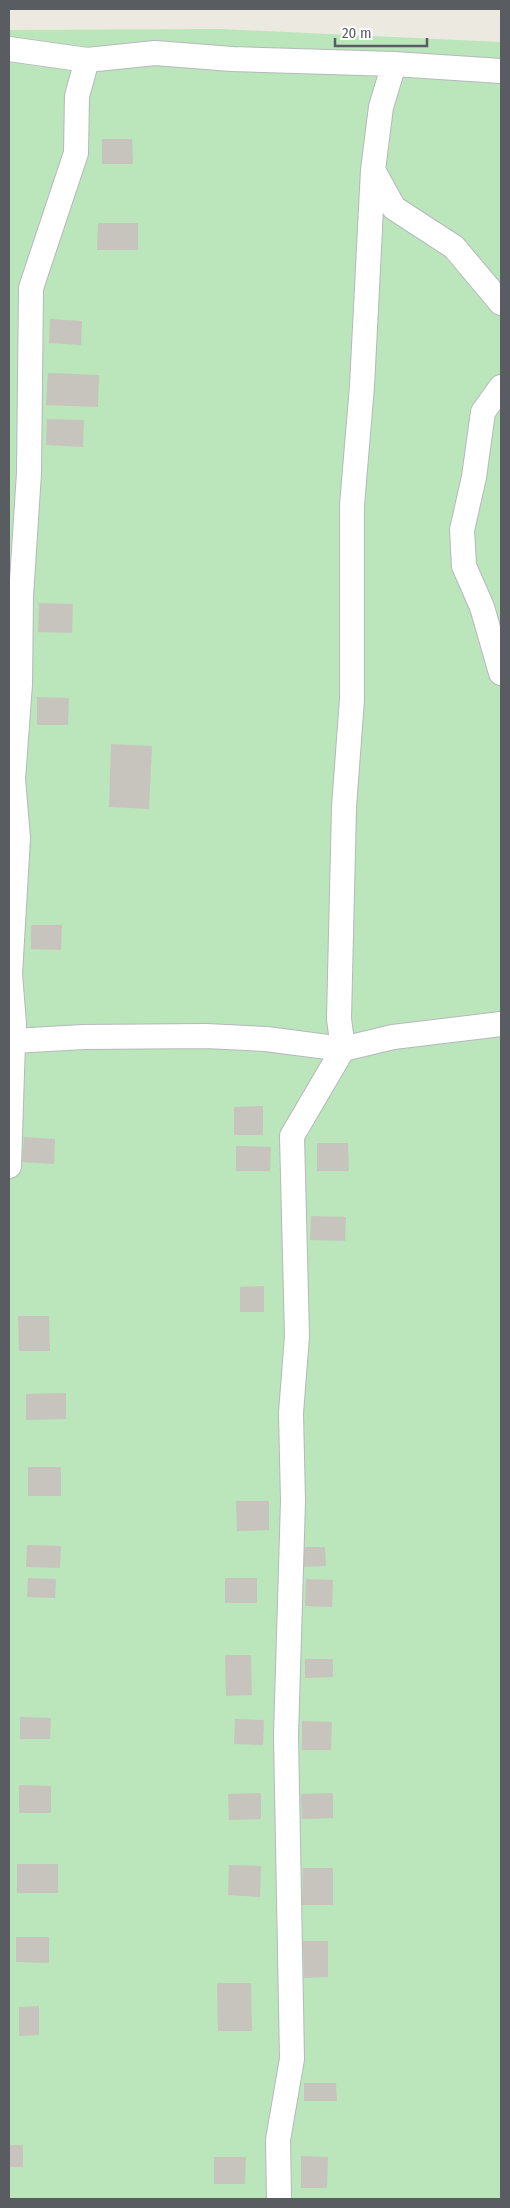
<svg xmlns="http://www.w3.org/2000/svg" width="510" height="2208" viewBox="0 0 510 2208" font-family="'Fira Sans Condensed',sans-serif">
  <rect width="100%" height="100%" fill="#ece9e0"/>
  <path fill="#bbe5bb" d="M220,29L501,42V2199H9V30Z"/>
  <path fill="#c7c4bd" d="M102,139H132L133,164H102Z
    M98,223H138V250H97Z
    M50,319L82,321L81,345L49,343Z
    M48,373L99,375L98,407L46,405Z
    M47,419L84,420L83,447L46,445Z
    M39,603L73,604L72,633L38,632Z
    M37,697L69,698L68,725H37Z
    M111,744L152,746L149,809L109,807Z
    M31,925H62L61,950L31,949Z
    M263,1106V1135H234V1107Z
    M24,1137L55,1139L54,1164L22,1162Z
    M317,1143H348L349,1171H317Z
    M236,1146L271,1147L270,1171H236Z
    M311,1216L346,1217L345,1241L310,1240Z
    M264,1286V1312H240V1287Z
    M18,1316H49L50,1351H19Z
    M66,1393V1419L26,1420V1394Z
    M28,1467H61V1496H28Z
    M236,1501H269V1530L237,1531Z
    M27,1545L61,1546L60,1568L26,1567Z
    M300,1547H325L326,1566L300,1567Z
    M28,1578L56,1579L55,1598L27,1597Z
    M225,1578H257V1603H225Z
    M306,1579L333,1580L332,1607L305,1606Z
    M225,1655H251L252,1695L226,1696Z
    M305,1659H333V1677L305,1678Z
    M20,1717L51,1718L50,1739H20Z
    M235,1719L264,1720L263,1745L234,1744Z
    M302,1721L332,1722L331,1750H302Z
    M19,1785L51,1786V1813H19Z
    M261,1793V1819L229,1820L228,1794Z
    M333,1793V1818L302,1819L301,1794Z
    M17,1864H58V1893H17Z
    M229,1865L261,1866L260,1897L228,1895Z
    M303,1868H333V1905H302Z
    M16,1937H49V1963L16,1962Z
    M303,1941H328V1977L304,1978Z
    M217,1983H251L252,2031H218Z
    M39,2006V2035L19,2036V2007Z
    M304,2083H336L337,2101H304Z
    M9,2145H23V2167H9Z
    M301,2156L328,2157L327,2188H301Z
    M214,2157H246L245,2184H214Z"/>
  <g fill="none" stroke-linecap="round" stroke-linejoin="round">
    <g stroke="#b6b8bd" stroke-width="26">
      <path id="street" d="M9,49L87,60
        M394,64L232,59L155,53L87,60L77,96L76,153L31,288L29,473L21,596L20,684L13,779L18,838L10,974L14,1024L13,1041L84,1037L206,1036L266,1039L343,1049L393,1037L501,1024
        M501,71L394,64L381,107L373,170L394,208L454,247L501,303
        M501,387L483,412L474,477L462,530L464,566L482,607L501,673
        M9,1041H13L9,1166
        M279,2199L278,2140L292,2059L286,1736L293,1501L291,1413L297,1336L292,1136L343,1049L339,1019L344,807L352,699V505L362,386L373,170"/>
    </g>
    <use href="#street" stroke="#fff" stroke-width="24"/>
  </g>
  <rect width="510" height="2208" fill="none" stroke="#595c61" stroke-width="20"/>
  <path d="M335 38v8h92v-8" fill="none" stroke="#595c61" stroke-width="2.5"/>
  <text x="342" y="38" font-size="15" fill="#595c61" stroke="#ffffff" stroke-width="4" paint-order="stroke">20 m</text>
</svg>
